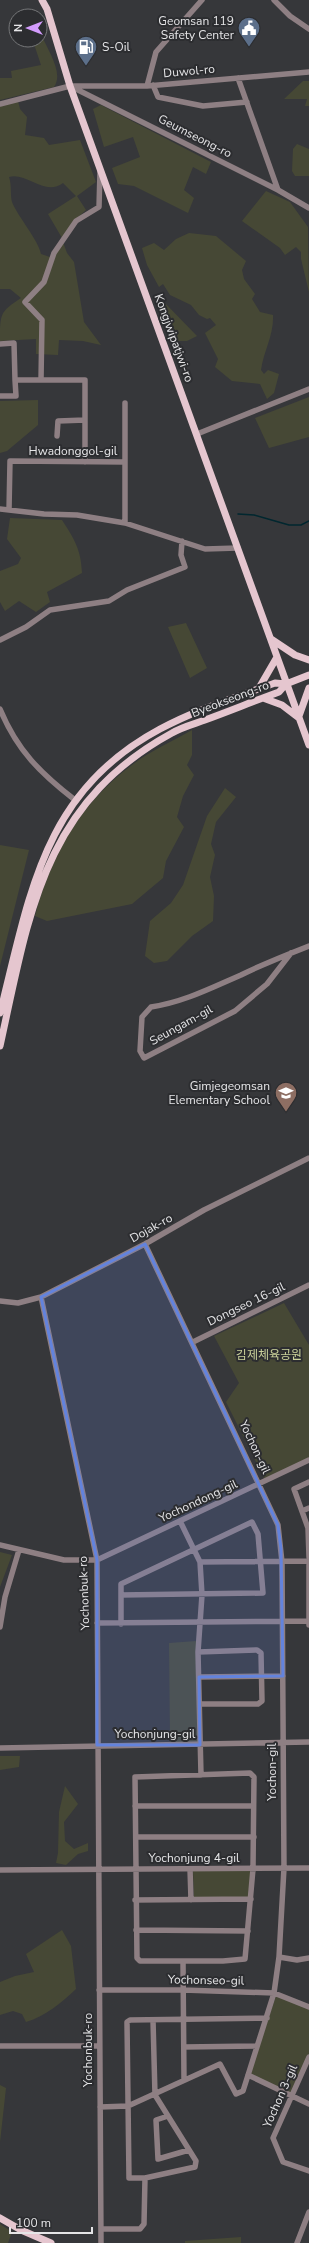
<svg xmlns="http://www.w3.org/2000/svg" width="309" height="2243" viewBox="0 0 309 2243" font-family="'Nunito Sans','Noto Sans KR',sans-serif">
  <rect width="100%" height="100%" fill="#36373a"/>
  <path fill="#464835" d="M42,36C48,51 64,73 54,87L0,100V78H12L11,71L41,65L33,41L40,40Z
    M303,81H309V106H305L307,99H284Z
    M18,101L20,109L27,117L25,135L44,138L49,145L80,140L96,182L77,196L86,210L75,220L62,238L48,214L76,196L63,183C45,197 27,172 9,177C12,186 10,194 12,202C18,217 39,241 41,254L50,257L63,242L67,253L74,262L84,322L101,345L83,341L59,340L58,355L36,354V339L0,341C0,313 0,312 21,298L10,289H0V106Z
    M101,105L211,162L206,174L193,167L184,190L194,198L188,213L134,186L118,184L112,168L140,157L133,137L104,147L93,109Z
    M297,144L309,149V176H295L292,171L293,149Z
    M266,191L290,202L308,227L309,292L301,259V252L296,247L285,255L280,248L242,221Z
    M189,233L216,236L246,261L242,270L244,279L255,294L252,299L260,312L273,315C274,335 264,350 261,370L264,374L268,370L279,374L274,393L267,399L260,384L232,381L215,367L218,359L205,333L216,325L210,318L207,319L199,315L191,305L170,295L163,284L159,287L147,265L142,248L154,243L164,250L176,239Z
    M162,300L197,336L187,341H178Z
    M309,397V437L269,448L255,418Z
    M38,400V425L7,451L0,453V401Z
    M10,518L62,520C75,540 81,550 82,573L47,592L50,602L36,612L19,601L5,611L0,602V571L18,564L21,558L7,539Z
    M186,623L207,668L190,678L168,627Z
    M192,730V755L187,765L194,775L183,796L177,817L184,827L166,861L163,878L132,904L47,921L35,916C51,856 80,803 132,765C150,751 173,741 192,730Z
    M225,788L236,797L216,822L211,844L215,855L210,877L214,896L213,921L192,936L167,961L154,963L145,956L150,921L171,903L183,885L207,816Z
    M0,845L29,850L0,966Z
    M284,1303L309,1345V1458L265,1480L226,1402L239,1383L214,1336Z
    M0,1552L12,1555L0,1587Z
    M196,1641L198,1742H170L169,1643Z
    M20,1756L19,1767L0,1770V1756Z
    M65,1786L78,1804L64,1822L65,1841L74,1849L88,1843V1851L78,1854L66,1865L56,1863L58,1853L59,1812Z
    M251,1870L250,1898L194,1897L193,1871Z
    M62,1930L71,1946L76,1989C61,2003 46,2016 26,2022L22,2014L13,2011L0,2015V1982L15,1976L34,1972L26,1954Z
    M276,1996L309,2009V2054L291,2093L250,2074Z
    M0,2085L6,2088L0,2142Z
    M0,2224L12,2232L8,2243H0Z
    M241,2237V2243H185V2241Z"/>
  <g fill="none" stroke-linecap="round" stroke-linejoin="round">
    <path stroke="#01272f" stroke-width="1.5" d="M238,514L254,515L289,525H301L309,521"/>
    <path stroke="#8e7f83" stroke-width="5.5" d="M274,0L290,16L309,29
      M238,78L278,190
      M153,85L158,97L203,106L247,102
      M147,86L156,52L202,0
      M72,87L278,190L309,208
      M0,104L70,86H147L309,72
      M0,344L14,343L15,380
      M41,380L42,320L25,302L44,282L54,253L76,221L99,207L100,171
      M0,396H16L15,380H85V462
      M125,403V462
      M197,434L309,389
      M57,436L58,421L85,420
      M0,509L44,514L77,515L125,523L205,549L238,548
      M9,510L10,461L125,462V523
      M0,640L26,627L50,610L109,601L127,590L185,567L181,555L182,541
      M0,709C17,750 40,773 75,800
      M291,953L267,984L235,1011L144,1058L140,1051L142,1017L151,1007C184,1002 211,988 241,975C263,964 286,955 309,946
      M41,1297L97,1560L101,2243
      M0,1301L18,1303L41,1297L145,1244L204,1210L309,1158
      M193,1342L309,1285
      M309,1482L294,1489L308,1528L309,1557
      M302,1511L309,1508
      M180,1521L200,1562L202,1595L198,1652L201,1775
      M0,1545L64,1560H97L309,1460
      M200,1562L309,1561
      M309,1565V1625
      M97,1623L309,1621
      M121,1624V1584L252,1522L258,1534L263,1593L121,1595
      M0,1627L5,1597L19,1550
      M198,1652L257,1650L261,1653L262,1701L258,1704H200
      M199,1677L283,1676
      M0,1748L309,1742
      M135,1806H253
      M136,1837H254
      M190,1869L191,1900
      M0,1870L309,1868
      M135,1900L251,1899
      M136,1930L248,1931
      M279,1957L297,1960L309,1958
      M183,1961H223L245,1959L253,1869L254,1777L250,1773L135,1777L137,1958L140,1961H183L184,2080
      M99,1990H183L274,1993L309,2007
      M153,2020L155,2095L196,2161L195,2167L145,2178H129L127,2022L130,2020L267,2018
      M0,2046H99
      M184,2047L257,2046
      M309,2057L273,2138L283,2162L309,2171
      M248,2075L309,2104
      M100,2107L128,2106L220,2064L236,2094L243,2091L274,1993L279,1957L284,1868L282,1562L278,1525L145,1244
      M168,2116L156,2120L158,2159L189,2150
      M101,2229H140L144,2224L145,2178
      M297,2243L309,2212"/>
    <path stroke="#e5c6cf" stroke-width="7" d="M42,0L47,9L70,86L309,745
      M271,639L295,655L309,660
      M259,688L277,657
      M263,698L282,705L299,718
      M299,716L309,688
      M0,1013C30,896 42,792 160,729C197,709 237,697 275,683L286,684L309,675
      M0,1046C29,915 42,804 172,733C182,727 194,724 205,720C230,711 254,701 279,692L286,684
      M0,2218L21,2230L51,2243"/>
  </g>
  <path fill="#6383dd" fill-opacity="0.2" stroke="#6383dd" stroke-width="3" stroke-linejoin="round" d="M145,1244L278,1525L281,1549L283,1676L199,1677L200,1745H97V1560L41,1297Z"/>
  <defs>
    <g id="civic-pin" transform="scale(1.15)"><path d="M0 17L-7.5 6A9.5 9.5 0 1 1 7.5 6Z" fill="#5c6f8a" stroke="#2c2d30"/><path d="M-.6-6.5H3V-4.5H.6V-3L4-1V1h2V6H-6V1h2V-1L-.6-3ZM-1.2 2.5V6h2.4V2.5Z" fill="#fff"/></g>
    <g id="fuel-pin" transform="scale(1.15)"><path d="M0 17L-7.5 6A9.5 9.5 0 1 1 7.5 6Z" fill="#5c6f8a" stroke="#2c2d30"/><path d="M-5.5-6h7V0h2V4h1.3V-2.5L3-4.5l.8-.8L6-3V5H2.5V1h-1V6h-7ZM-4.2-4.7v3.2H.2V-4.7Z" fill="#fff"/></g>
    <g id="school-pin" transform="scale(1.15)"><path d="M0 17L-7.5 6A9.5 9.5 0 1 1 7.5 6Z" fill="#8d6e63" stroke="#2c2d30"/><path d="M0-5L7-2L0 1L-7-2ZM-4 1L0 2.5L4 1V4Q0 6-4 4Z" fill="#fff"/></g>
  </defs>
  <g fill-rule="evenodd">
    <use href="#civic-pin" x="249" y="28"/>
    <use href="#fuel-pin" x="86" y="47"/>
    <use href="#school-pin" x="286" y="1093"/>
  </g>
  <g text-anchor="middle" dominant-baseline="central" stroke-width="4" stroke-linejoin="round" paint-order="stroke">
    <g font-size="12" fill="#e5e5e7" stroke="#2c2d30" text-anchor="end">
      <text x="234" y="21">Geomsan 119<tspan x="234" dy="14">Safety Center</tspan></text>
      <text x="102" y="47" text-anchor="start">S-Oil</text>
      <text x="270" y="1086">Gimjegeomsan<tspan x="270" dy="14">Elementary School</tspan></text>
    </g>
    <g font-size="12" fill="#e5e5e7" stroke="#2c2d30">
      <text transform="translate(189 71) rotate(-5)">Duwol-ro</text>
      <text transform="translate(195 136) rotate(27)">Geumseong-ro</text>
      <text transform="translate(174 338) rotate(70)">Kongjwipatjwi-ro</text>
      <text x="73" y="451">Hwadonggol-gil</text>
      <text transform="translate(230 699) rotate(-21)">Byeokseong-ro</text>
      <text transform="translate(181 1025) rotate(-29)">Seungam-gil</text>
      <text transform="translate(151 1228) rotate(-29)">Dojak-ro</text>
      <text transform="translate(246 1304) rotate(-26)">Dongseo 16-gil</text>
      <text transform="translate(255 1447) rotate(65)">Yochon-gil</text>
      <text transform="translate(198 1501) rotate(-25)">Yochondong-gil</text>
      <text transform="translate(84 1593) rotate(-92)">Yochonbuk-ro</text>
      <text x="155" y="1734">Yochonjung-gil</text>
      <text transform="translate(272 1772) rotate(-90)">Yochon-gil</text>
      <text x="194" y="1858">Yochonjung 4-gil</text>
      <text transform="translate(206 1980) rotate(1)">Yochonseo-gil</text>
      <text transform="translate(88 2050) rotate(-90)">Yochonbuk-ro</text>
      <text transform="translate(280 2096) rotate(-66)">Yochon 3-gil</text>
    </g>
    <g font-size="12" fill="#cbd29b" stroke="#2c2d30">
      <text x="269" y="1355">김제체육공원</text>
    </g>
  </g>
  <g transform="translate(28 28) rotate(270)"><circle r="19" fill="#2c2d30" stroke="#767779"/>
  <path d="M0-3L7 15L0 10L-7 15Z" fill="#d39cfd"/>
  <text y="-6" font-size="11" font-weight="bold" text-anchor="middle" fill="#e5e5e7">N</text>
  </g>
  <path d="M10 2227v6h82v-6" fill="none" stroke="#e5e5e7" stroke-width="2"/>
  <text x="16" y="2227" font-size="12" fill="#e5e5e7" stroke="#2c2d30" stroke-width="3" paint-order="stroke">100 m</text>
</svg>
